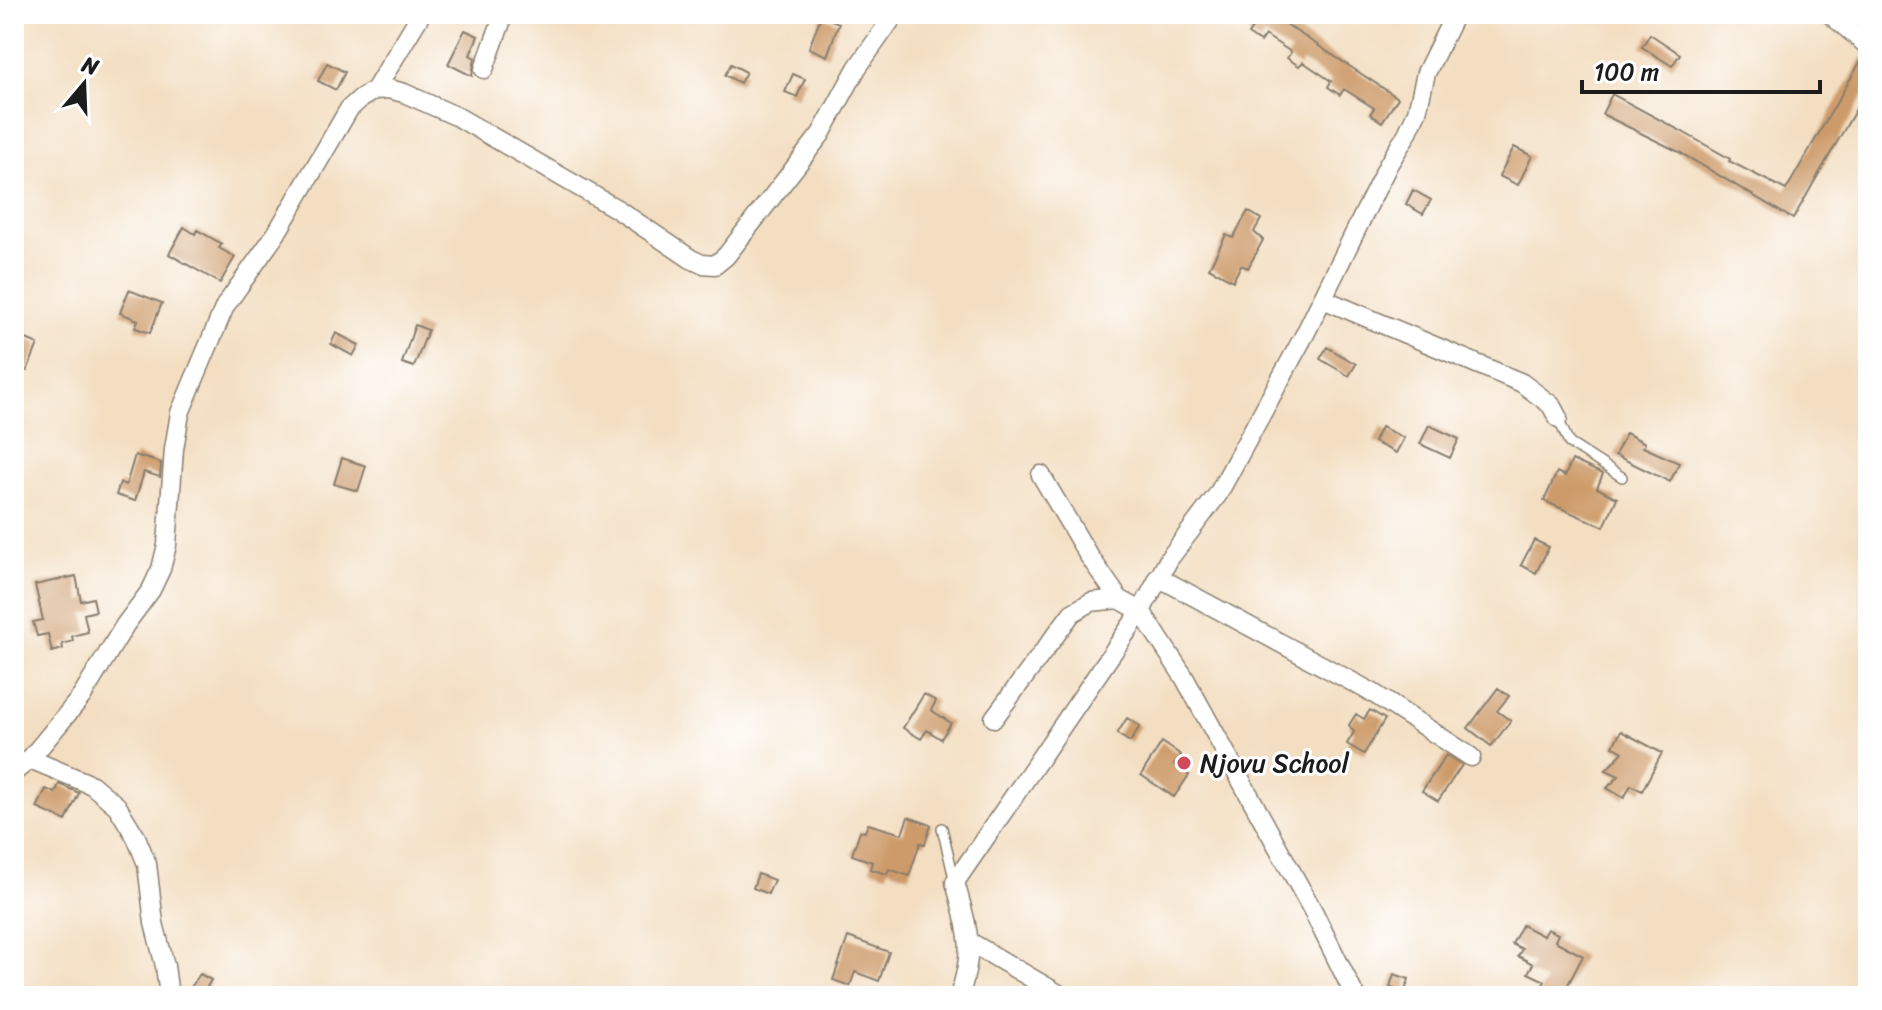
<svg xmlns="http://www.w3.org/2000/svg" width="1882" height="1010" viewBox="0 0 1882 1010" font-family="Sriracha,sans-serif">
  <rect width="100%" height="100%" fill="#fff"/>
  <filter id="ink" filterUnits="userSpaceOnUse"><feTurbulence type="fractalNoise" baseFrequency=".0125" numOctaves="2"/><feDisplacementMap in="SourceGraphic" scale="16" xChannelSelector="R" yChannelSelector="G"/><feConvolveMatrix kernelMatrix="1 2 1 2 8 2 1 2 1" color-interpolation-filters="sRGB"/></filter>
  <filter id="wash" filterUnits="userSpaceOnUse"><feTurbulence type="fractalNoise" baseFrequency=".006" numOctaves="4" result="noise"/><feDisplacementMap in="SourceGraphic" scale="32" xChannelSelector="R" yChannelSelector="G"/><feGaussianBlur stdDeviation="1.8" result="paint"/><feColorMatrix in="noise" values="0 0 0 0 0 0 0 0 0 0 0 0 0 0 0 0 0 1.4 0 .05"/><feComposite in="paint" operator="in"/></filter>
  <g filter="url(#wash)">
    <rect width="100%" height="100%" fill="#f3dec1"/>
    <g id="blocks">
      <path fill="#cd9b6b" d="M1230,14H1270L1398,98L1382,122L1370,114L1374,108L1344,89L1340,95L1328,87L1331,81L1303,62L1299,66L1287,58L1291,52L1265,35L1260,42L1248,34L1252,28Z
        M821,16L839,23L827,56L809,48Z
        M465,30L478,36L470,55L475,58L472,76L448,64Z
        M1650,34L1680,54L1672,66L1642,47Z
        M1863,57L1868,58V88L1793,219L1679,152L1602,114L1612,94L1681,131L1730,159L1729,161L1786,190Z
        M327,63L345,72L336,90L318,81Z
        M731,64L746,72L740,83L725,75Z
        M793,74L805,79L797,97L785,92Z
        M1514,147L1532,156L1518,185L1499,176Z
        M1413,190L1431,200L1423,214L1406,204Z
        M1248,211L1261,219L1254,232L1263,240L1248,268L1241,265L1233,281L1209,268L1226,235L1233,238Z
        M184,227L195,234L197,230L222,244L219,248L235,257L220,283L169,254Z
        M129,290L162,303L150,333L135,328L138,320L120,313Z
        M415,325L428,330L414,367L402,363Z
        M336,333L359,345L353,356L331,344Z
        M19,336L38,344L27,371L14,366V349Z
        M1327,347L1356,364L1349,376L1320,359Z
        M1429,425L1459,439L1450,458L1420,444Z
        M1381,427L1404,438L1396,453L1374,442Z
        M1626,433L1645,443L1643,447L1679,463L1670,482L1615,455Z
        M135,455L161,463L160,477L144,472L135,501L116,495L120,483L126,485Z
        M342,458L366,466L358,491L334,484Z
        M1572,460L1603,474L1597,488L1617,498L1604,527L1544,501L1557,472L1565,476Z
        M1534,540L1549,547L1536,573L1521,565Z
        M76,576L81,601L93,598L96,611L84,614L88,632L72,636L73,641L62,644L63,649L52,652L48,634L37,636L33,622L43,620L35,585Z
        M1498,688L1509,696L1497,711L1511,721L1491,746L1468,728Z
        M924,694L936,701L931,710L951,723L941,739L927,730L921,739L903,728Z
        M1370,710L1385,719L1364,754L1347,744L1354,732L1349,725L1356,714L1364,719Z
        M1127,718L1140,726L1130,742L1117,734Z
        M1621,731L1662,753L1642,791L1631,785L1624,798L1607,788L1619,776L1606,770L1623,752L1613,746Z
        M1162,742L1181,755L1174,765L1189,775L1174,797L1141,775Z
        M1446,755L1462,765L1438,801L1422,791Z
        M59,784L79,793L66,821L37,808L46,789L55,793Z
        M908,817L931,825L925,844L920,843L909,876L889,869L887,874L870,869L872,862L852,855L860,831L865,832L868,824L902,834Z
        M758,874L774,880L768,894L753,888Z
        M1522,925L1543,936L1547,929L1558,934L1555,941L1583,956L1562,996H1537L1545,981L1528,973L1533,964L1518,956L1522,949L1512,944Z
        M848,937L889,952L879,981L855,972L850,986L833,980Z
        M200,974L211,980L207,987L220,996H185Z
        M1394,974L1409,979L1404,993L1390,987Z"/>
    </g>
  </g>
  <g filter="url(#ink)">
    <use href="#blocks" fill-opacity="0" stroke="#887d6e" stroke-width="2"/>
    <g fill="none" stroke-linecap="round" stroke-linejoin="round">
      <g stroke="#887d6e" stroke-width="12">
        <path id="lane" d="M1558,418L1569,443L1622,477
          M942,828L955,882"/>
      </g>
      <g stroke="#887d6e" stroke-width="21">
        <path id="street" d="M1830,14L1868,46
          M484,69L504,14
          M375,90L421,14
          M1323,299L1522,383L1551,405L1558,418
          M1041,475L1087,553L1119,599L1141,611L1184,677L1313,911L1355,996
          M1158,577L1373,693L1471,757
          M994,718L1072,613L1091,602L1119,599
          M30,759L92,785L117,806L136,837L147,864L154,923L165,966L169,996
          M14,772L30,759L82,696L125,625L151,590L161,569L167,545L174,449L180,413L225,306L276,234L349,109L361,98L375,90L389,89L404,93L458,117L617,209L691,259L702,264L715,265L726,256L821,134L857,68L895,14
          M970,942L1062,996
          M959,996C976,948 968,930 955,882L1141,611L1169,559L1218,494L1305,334L1388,165L1407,134L1417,112L1426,73L1455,14"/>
      </g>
      <use href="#lane" stroke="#fff" stroke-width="9"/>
      <use href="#street" stroke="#fff" stroke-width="18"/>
    </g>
  </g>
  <circle fill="#d1495b" stroke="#fff" stroke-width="3" cx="1184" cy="763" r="8"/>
  <g text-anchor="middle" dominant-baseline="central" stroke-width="6" stroke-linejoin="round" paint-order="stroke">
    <g font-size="26" fill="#1c1c1c" stroke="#fff" text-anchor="start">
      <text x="1200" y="763">Njovu School</text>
    </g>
  </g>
  <rect width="1882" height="1010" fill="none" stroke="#fff" stroke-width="48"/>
  <g transform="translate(84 84) rotate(19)" stroke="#ffffff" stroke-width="6" paint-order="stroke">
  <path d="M0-6L14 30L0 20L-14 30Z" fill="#1c1c1c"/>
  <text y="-12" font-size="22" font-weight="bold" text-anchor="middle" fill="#1c1c1c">N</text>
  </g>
  <path d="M1582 80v12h238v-12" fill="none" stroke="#1c1c1c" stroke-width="4"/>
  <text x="1594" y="80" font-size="24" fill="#1c1c1c" stroke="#ffffff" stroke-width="6" paint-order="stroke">100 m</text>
</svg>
